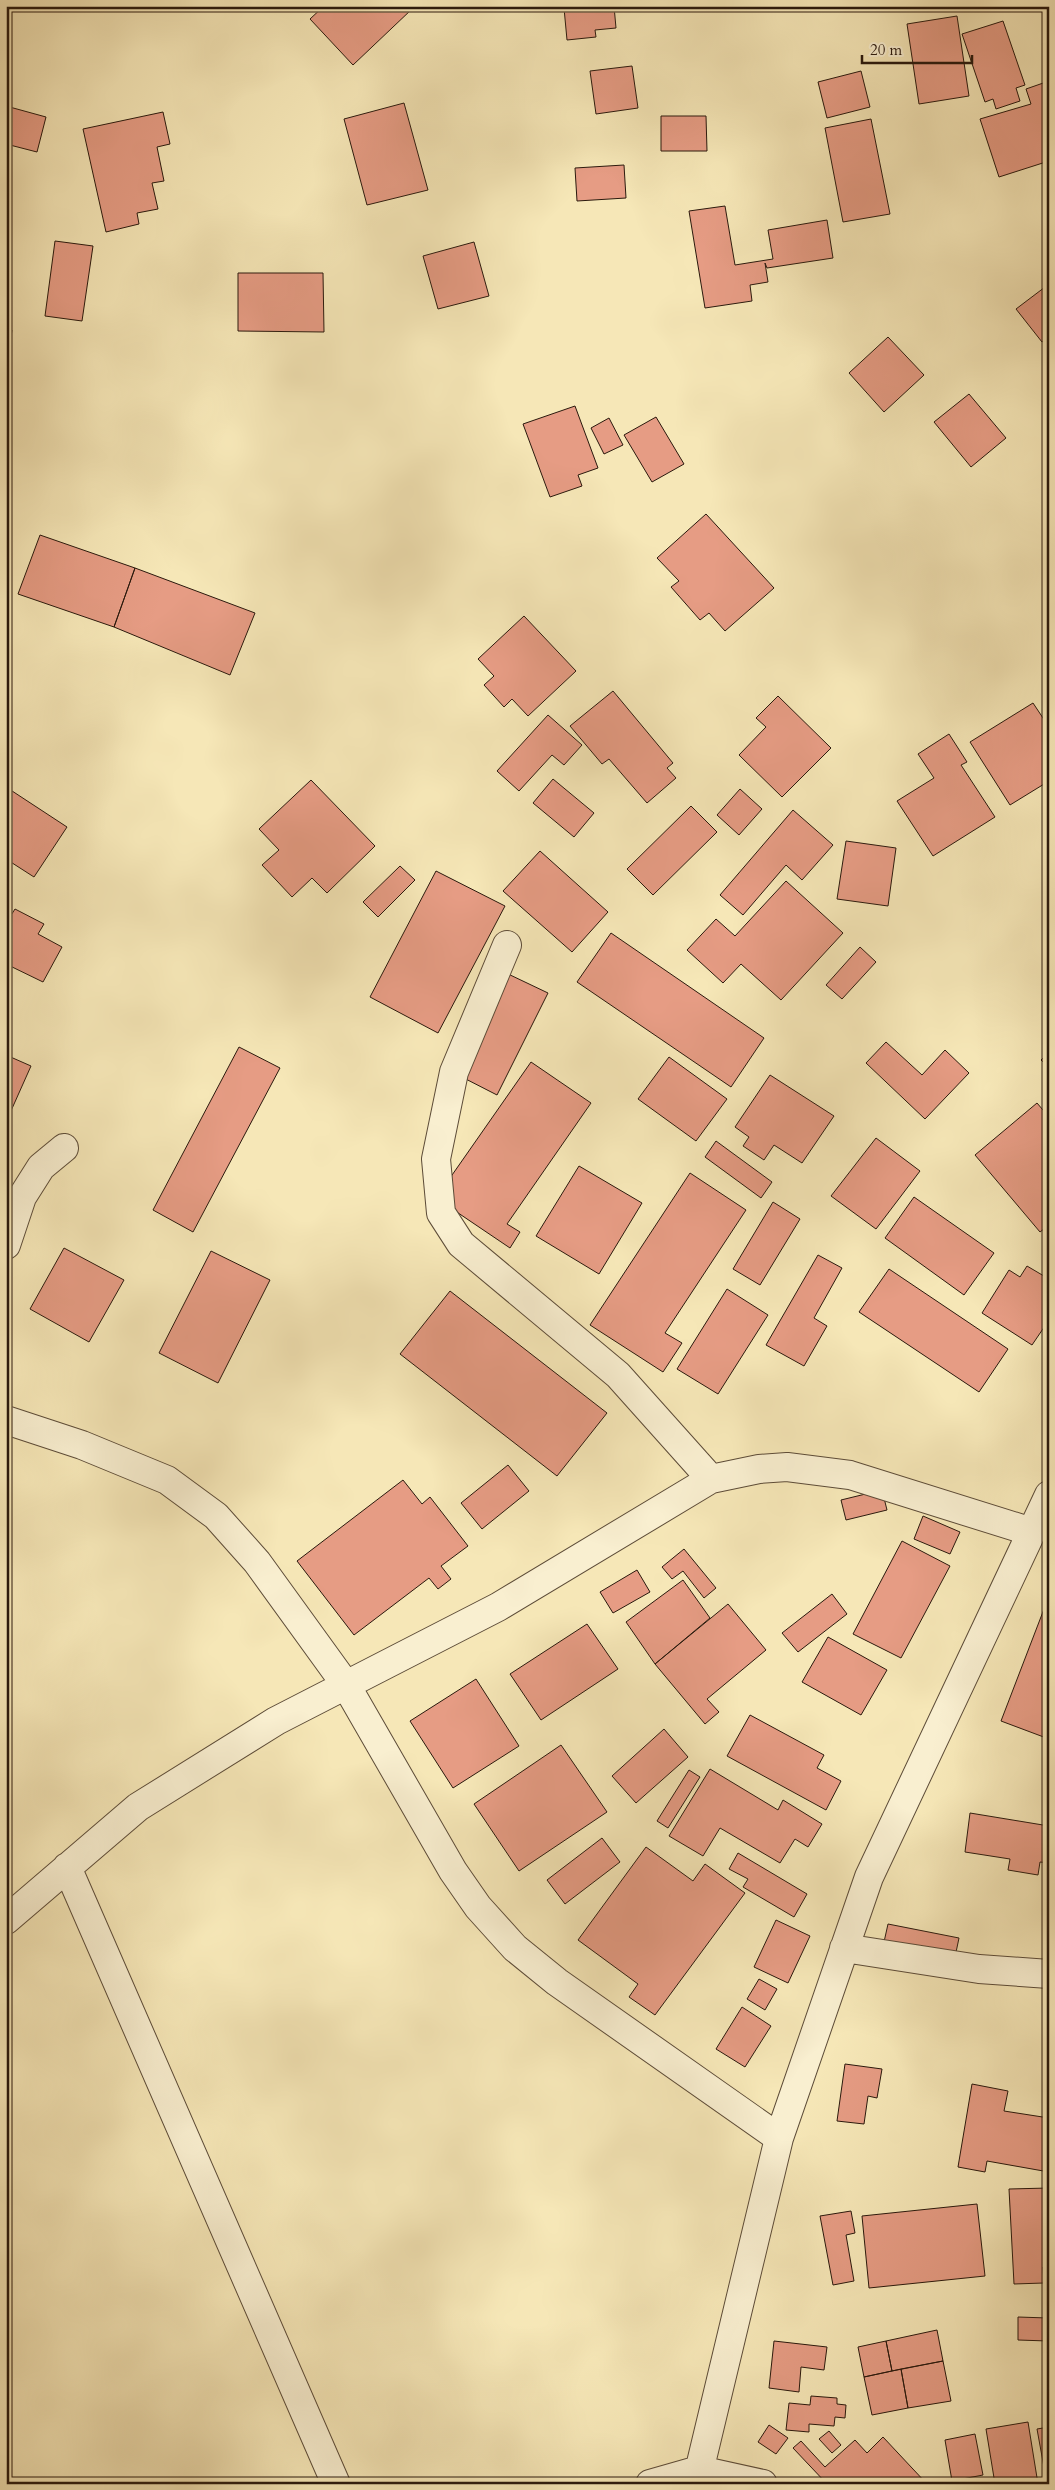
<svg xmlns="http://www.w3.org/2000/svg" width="1055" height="2490" viewBox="0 0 1055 2490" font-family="Cardo,serif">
  <rect width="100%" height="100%" fill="#f6e7b7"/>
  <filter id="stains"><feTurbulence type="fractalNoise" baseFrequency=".004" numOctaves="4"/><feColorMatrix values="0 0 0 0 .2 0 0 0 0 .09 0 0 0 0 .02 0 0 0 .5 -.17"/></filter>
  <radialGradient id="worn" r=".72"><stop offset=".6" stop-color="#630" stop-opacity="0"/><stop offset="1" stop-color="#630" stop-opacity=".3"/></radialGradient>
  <path fill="#e69c84" stroke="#2a190d" d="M324,6H409L412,9L353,65L310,19Z
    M576,6H614L616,28L595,30L596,37L567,40L564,8Z
    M957,16L969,96L919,104L907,24Z
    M1003,21L1025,85L1016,88L1020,101L996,109L993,99L985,102L962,34Z
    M632,66L638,108L596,114L590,71Z
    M861,71L870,107L827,118L818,82Z
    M1049,81V161L999,177L980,119L1031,104L1026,89Z
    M404,103L428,190L367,205L344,119Z
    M6,106L46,117L37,152L6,144Z
    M163,112L170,144L157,147L164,181L152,183L158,209L137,213L139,224L106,232L83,129Z
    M661,116H706L707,151H661Z
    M871,119L890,214L843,222L825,128Z
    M624,165L626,198L577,201L575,168Z
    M725,206L735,265L773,259L768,230L827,220L833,258L767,268L765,263L768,282L750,285L752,301L705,308L689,211Z
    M55,241L93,246L82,321L45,316Z
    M474,242L489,296L438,309L423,256Z
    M238,273H323L324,332L238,331Z
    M1049,284V337L1042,342L1016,309Z
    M6,329L12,330L6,374Z
    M888,337L924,375L884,412L849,373Z
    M969,394L1006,438L971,467L934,422Z
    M575,406L598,468L578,475L582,486L550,497L523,424Z
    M656,417L684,464L652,482L624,435Z
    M609,418L623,445L604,454L591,428Z
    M706,514L774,588L725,631L709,613L700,620L671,587L679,581L657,558Z
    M40,535L135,568L114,627L18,594Z
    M135,568L255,613L230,675L114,627Z
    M524,616L576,671L528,716L512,699L504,707L484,685L494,676L478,659Z
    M613,691L673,763L667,768L676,778L647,803L609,759L602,764L570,726Z
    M778,696L831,748L782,797L739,755L766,727L756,718Z
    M1033,703L1049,727V781L1010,805L970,742Z
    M548,715L582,745L564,765L552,755L519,791L497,771Z
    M949,734L967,762L961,765L995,817L933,856L897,801L934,778L918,754Z
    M553,779L594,813L574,837L533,803Z
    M311,780L375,846L327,893L312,878L292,897L262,865L279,850L259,829Z
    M6,787L67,827L34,877L6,859Z
    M740,789L762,809L739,835L717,815Z
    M691,806L717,832L653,895L627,869Z
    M793,810L833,845L802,880L786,865L743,915L720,895Z
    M846,841L896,848L888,906L837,899Z
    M540,851L608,912L572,952L503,891Z
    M400,866L415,880L378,917L363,902Z
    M436,871L505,906L438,1033L370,997Z
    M786,881L843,933L781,1000L741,964L723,983L687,950L716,919L735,936Z
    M15,909L44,924L38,934L62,947L43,982L6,964V919L8,920Z
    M611,933L764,1038L731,1087L577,982Z
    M860,947L876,962L842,999L826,985Z
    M506,973L548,993L497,1095L456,1074Z
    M886,1042L922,1075L945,1050L969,1073L925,1119L866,1063Z
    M239,1047L280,1068L193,1232L153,1210Z
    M1049,1052V1068L1041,1060Z
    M6,1055L31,1066L6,1122Z
    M669,1057L727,1099L696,1141L638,1099Z
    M531,1062L591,1103L507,1224L520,1232L510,1248L436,1198Z
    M770,1075L834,1116L802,1163L774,1145L764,1160L743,1146L749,1137L735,1127Z
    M1037,1103L1049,1117V1225L1040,1232L975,1155Z
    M876,1138L920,1171L876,1229L831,1196Z
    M716,1141L772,1182L761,1198L705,1157Z
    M579,1166L642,1203L599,1274L536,1236Z
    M690,1173L746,1210L665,1333L682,1343L663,1372L590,1325Z
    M914,1197L994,1253L964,1295L885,1238Z
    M773,1202L800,1219L760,1285L733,1269Z
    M64,1248L124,1280L89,1342L30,1309Z
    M211,1251L270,1280L218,1383L159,1353Z
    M818,1255L842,1268L814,1318L827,1326L804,1366L766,1345Z
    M1027,1266L1049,1279V1320L1032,1345L982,1313L1009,1270L1020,1277Z
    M889,1269L1008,1349L979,1392L859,1312Z
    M727,1289L768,1315L718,1394L677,1369Z
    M450,1291L607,1413L557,1476L400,1354Z
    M508,1465L529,1491L482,1529L461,1503Z
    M403,1480L422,1504L430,1497L468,1546L441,1566L451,1579L438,1589L429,1578L354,1635L297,1561Z
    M882,1490L887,1510L846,1520L841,1500Z
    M923,1516L960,1532L950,1554L914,1539Z
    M902,1541L950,1566L901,1658L853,1634Z
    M684,1549L716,1588L704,1598L683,1571L672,1579L662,1567Z
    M637,1570L650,1592L613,1613L600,1592Z
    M683,1580L710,1618L655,1664L626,1622Z
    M832,1594L847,1614L798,1652L782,1633Z
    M1049,1596V1739L1001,1721Z
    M728,1604L766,1650L707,1699L719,1712L705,1724L655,1664Z
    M587,1624L618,1669L541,1720L510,1674Z
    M828,1637L887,1670L861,1715L802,1682Z
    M476,1679L519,1746L453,1788L410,1721Z
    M750,1715L824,1755L817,1768L841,1781L826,1810L727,1756Z
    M664,1729L688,1757L636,1803L612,1776Z
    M561,1745L607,1812L519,1871L474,1804Z
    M710,1769L778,1810L783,1800L822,1824L808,1847L795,1839L780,1863L720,1828L703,1856L669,1836Z
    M689,1770L700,1777L668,1828L657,1821Z
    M970,1813L1049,1826V1863L1040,1862L1038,1875L1008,1870L1010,1859L965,1852Z
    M602,1838L620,1862L565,1904L547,1880Z
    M646,1847L693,1881L705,1864L745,1893L655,2015L629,1997L638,1984L578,1940Z
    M738,1853L807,1894L794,1917L743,1887L748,1879L729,1869Z
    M776,1920L810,1936L788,1983L754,1967Z
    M888,1924L959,1938L955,1957L884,1942Z
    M759,1979L777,1989L765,2010L747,1999Z
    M742,2007L771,2026L745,2067L716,2049Z
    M845,2064L882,2069L877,2098L868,2096L864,2124L837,2121Z
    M972,2084L1008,2091L1004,2111L1049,2118V2172L987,2161L985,2172L958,2167Z
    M1049,2188V2267H1043L1044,2283L1014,2284L1009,2189Z
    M977,2204L985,2276L869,2288L862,2216Z
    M851,2211L855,2233L846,2235L854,2281L833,2285L820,2216Z
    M1018,2317L1048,2318V2341L1018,2340Z
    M937,2330L943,2361L892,2371L886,2341Z
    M774,2341L827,2347L824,2370L801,2367L799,2392L769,2388Z
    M886,2341L892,2371L864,2377L858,2347Z
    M943,2361L951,2401L908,2408L901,2369Z
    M901,2369L908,2408L872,2415L864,2377Z
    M811,2396L837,2398V2404L846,2405L845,2418L835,2417L834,2426L809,2424V2432L786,2430L789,2403L810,2405Z
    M1049,2411V2484H1047L1037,2429L1049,2427L1046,2412Z
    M1028,2422L1038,2484H995L986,2429Z
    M769,2425L788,2438L776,2454L758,2442Z
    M829,2431L841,2445L832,2453L819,2439Z
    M975,2434L983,2475L952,2481L945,2440Z
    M883,2437L927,2484H827L793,2448L801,2441L825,2467L855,2440L867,2453Z"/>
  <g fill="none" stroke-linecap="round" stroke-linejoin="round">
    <g stroke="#5d4c38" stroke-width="30">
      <path id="street" d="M507,945L454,1072L436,1159L441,1213L461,1244L618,1375L711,1479
        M6,1245L22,1197L41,1167L64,1148
        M6,1420L82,1445L167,1480L216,1516L257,1562L346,1685L453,1871L478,1907L515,1948L557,1982L779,2138
        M67,1867L336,2484
        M6,1920L138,1807L276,1721L498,1607L711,1479L759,1469L787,1467L850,1475L1032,1532
        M844,1948L979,1969L1049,1974
        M650,2484L699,2470L763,2484
        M696,2484L779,2138L869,1877L1049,1495"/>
    </g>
    <use href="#street" stroke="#f9efd0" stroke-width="28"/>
  </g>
  <rect width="1055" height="2490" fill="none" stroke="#f6e7b7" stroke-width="25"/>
  <rect x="8" y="8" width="1040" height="2475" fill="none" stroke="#2a190d" stroke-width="2.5"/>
  <rect x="12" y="12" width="1030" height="2465" fill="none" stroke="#2a190d"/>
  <path d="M862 55v8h110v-8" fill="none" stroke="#2a190d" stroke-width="2.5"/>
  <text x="870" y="55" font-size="15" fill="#2a190d" stroke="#f9efd0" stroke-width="4" paint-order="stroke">20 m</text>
  <rect width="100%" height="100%" filter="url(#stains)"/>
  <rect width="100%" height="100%" fill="url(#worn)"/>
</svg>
